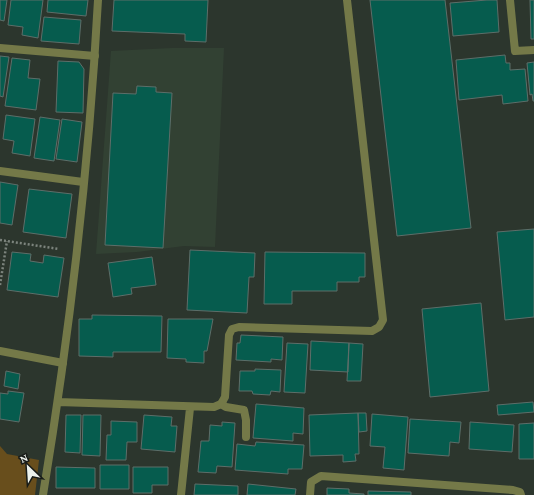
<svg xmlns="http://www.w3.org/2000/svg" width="534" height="495" viewBox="0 0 534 495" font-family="'Crimson Pro',serif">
  <rect width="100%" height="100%" fill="#2c362d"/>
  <path fill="#324133" d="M172,48H224L215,247L184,246L137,252L96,254L111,51Z"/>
  <path fill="#684e1c" d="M0,446L7,454L39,460L35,495H0Z"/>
  <path fill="#065c4e" stroke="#5d6e69" d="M0,0H7L4,21L0,20Z
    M11,0H43L38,38L22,35L23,27L8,25Z
    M48,0H88L86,16L47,12Z
    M114,0H208L206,42L185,41V34L112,31Z
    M370,0H445L471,228L397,236Z
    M487,0H497L499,32L453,36L450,3Z
    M530,0H534V39H531Z
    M44,17L81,20L79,44L41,41Z
    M505,55L506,63H510V70L525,69L528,101L503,104L502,95L459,100L456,60Z
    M0,56L9,57L3,97L0,96Z
    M12,58L30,60L28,78L40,79L36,110L5,106Z
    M58,61L79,62L84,69L83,113L56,112Z
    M534,62V101H533L532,94L530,95L527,63Z
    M137,86L156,87V92L172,93L163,248L105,245L113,93L136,94Z
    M6,115L35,119L30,156L12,153L14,141L3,139Z
    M40,117L60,120L54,161L34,158Z
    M62,119L82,122L77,162L56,159Z
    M0,182L18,185L12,225L0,223Z
    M29,189L72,194L66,238L23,232Z
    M534,229V317L505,320L497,232Z
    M190,250L255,253L254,277H249L247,313L187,310Z
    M12,252L31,254L30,261L43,263L44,255L64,258L58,297L7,290Z
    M265,252L365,253V277H359V282H337V291H292V304H264Z
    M152,257L156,285L131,288L132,294L113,297L108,263Z
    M481,303L489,391L430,397L422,309Z
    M92,315L162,316L161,352H113V357L79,356V319H92Z
    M168,319H213L207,351H204V363L186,362V359L167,358Z
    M241,335L283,337L282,360L271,359V362L236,360L237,343H240Z
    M311,341L349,343L348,372L310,370Z
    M287,343L308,344L305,393L284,392Z
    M349,343L363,344L361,381H347Z
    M255,369L281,370L280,392L271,391L270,395L253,394L252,391H239L240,371H255Z
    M6,371L20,374L18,389L4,386Z
    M8,391L24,393L19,422L0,419V393L8,394Z
    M533,402L534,412L498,415L497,405Z
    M256,404L304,408L303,434L293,433V441L253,438Z
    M358,413H366L367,431L359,432Z
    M358,413L359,454H355L356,461L343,462V455L310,456L309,415Z
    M372,414L408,417L404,470L383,468L385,447L370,446Z
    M66,415H81L80,453L65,452Z
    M83,415H101L100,456L82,455Z
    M144,415L172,417L171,426H177L175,452L141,449Z
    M410,419L461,422L459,443L450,442L449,456L408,453Z
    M111,421L137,422V442H127L126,460H106L107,435H111Z
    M222,422L235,423L232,467L217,466L216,473L198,472L201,441H209L210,425L222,426Z
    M470,422L514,425L512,452L469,449Z
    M534,423V459H519V424Z
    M256,442L304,445L302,469H288V474L235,470L237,444L255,446Z
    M100,465H129V489H100Z
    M56,467L95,468V488H56Z
    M133,467H168V485H152V493H133Z
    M195,484L238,486V495H194Z
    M248,484L296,489L295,495H247Z
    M327,488L349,489V493L364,494V495H327Z
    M368,491L411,492V495H368Z"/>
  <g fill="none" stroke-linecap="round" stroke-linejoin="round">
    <path stroke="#7c847d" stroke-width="2.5" stroke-dasharray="2 2" stroke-linecap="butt" d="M0,240L59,249
      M0,285L7,241"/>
    <path stroke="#747948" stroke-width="8" d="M0,48L95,56
      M0,171L83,182
      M0,351L63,363
      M221,404L226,407L244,410L246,420V437
      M310,495L311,482L321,476L513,490L520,492L521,495"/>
    <path stroke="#747948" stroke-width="8" d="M510,0L515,51L534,50
      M58,402L214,407L221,404L225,397L229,335L232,329L239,327L372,331L379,327L383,320L347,0
      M43,495C70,331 89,166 98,0
      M181,495L190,408"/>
  </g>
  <g transform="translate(28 467) rotate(335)" stroke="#181c18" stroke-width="3" paint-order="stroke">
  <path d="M0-3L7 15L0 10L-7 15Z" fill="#ecf2ec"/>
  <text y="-6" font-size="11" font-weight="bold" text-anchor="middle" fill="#ecf2ec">N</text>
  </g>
</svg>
